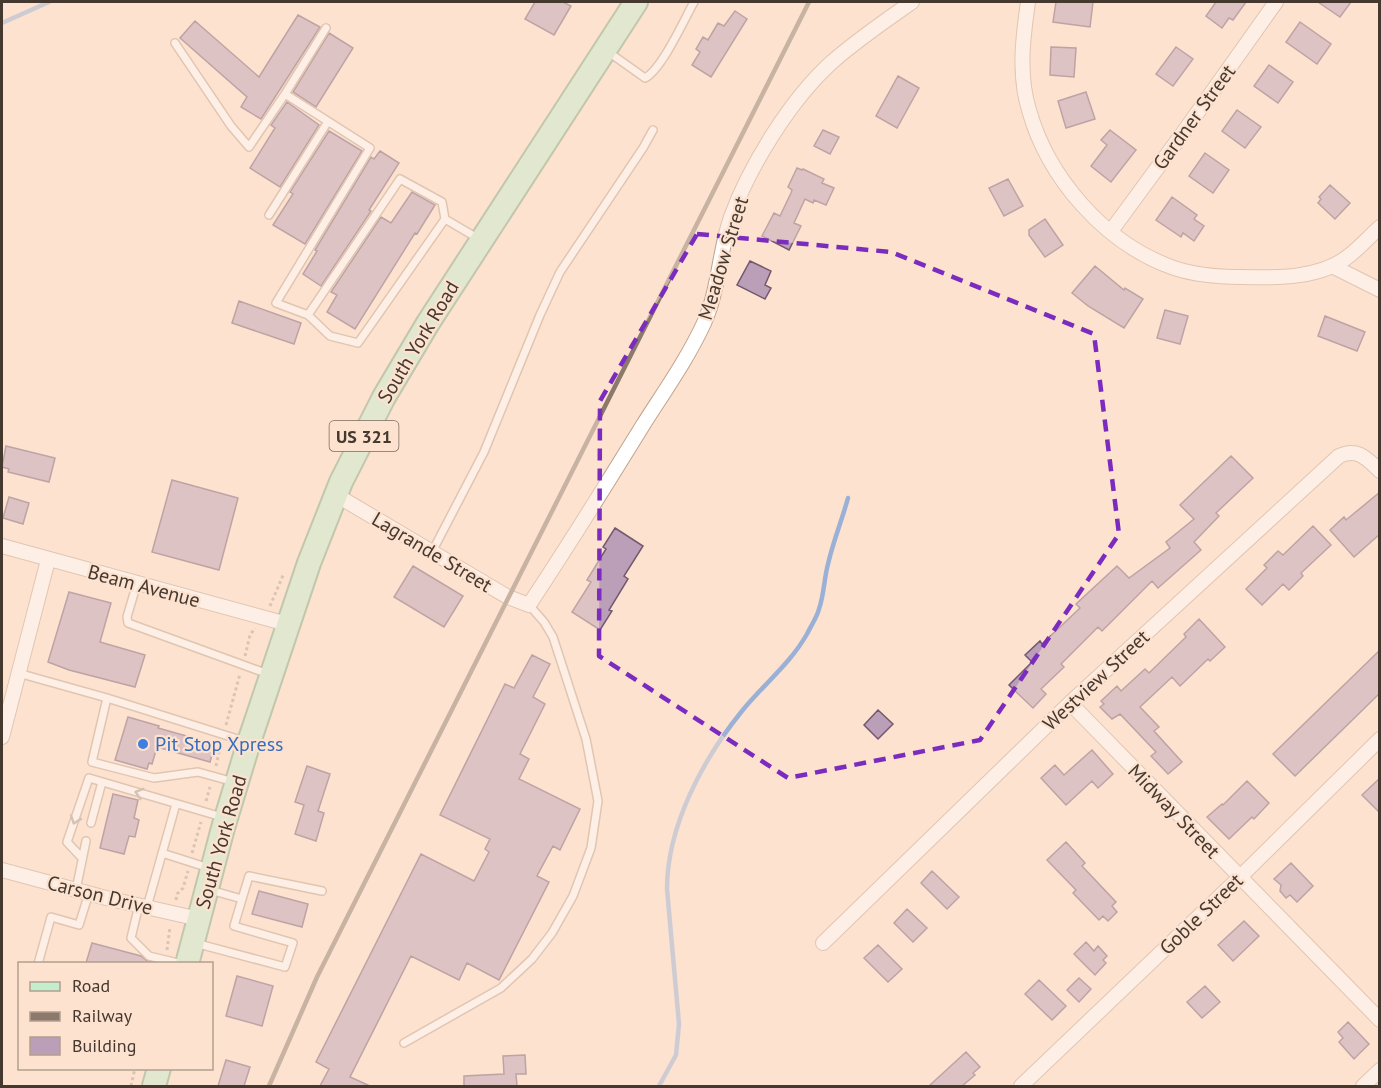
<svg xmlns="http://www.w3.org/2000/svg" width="1381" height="1088" viewBox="0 0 1381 1088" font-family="'PT Sans',sans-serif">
  <rect width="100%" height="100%" fill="#fce2cf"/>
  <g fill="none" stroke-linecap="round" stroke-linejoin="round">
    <path stroke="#9ab0d6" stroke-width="4.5" d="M2,23L49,2
      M659,1086L676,1055L679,1024L667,889C667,826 703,759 742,711C764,684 790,664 807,634C811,626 817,617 819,609C824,595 824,579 828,564C833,542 842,520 848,498"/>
  </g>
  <path fill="#bb9eb7" stroke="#73586f" stroke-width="1.5" d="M535,2H563L571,6L554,35L525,19Z
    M1056,2H1093L1090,27L1053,22Z
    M1216,2H1246L1233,20L1229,18L1222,28L1206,16Z
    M1318,2H1351L1340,17Z
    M735,11L747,19L711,77L692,65L700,52L696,49L703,37L708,40L718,23L724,26Z
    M298,15L320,27L261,119L241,107L247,97L180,38L195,21L259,77Z
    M1300,22L1331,44L1317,64L1286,42Z
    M329,33L353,48L316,107L293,92Z
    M1051,47L1076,48L1074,77L1050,75Z
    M1176,47L1193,59L1173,86L1156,74Z
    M1269,65L1293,82L1278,103L1254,86Z
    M898,76L919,88L897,128L876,116Z
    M1086,92L1095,119L1066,128L1058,101Z
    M287,102L319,125L280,187L250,168L275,128L271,125Z
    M1237,110L1261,127L1245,148L1222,131Z
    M823,130L839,137L830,154L814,146Z
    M1110,130L1136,150L1111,182L1091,166L1107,145L1101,140Z
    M329,131L362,151L305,244L273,225L293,194L290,192Z
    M380,151L399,163L369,210L371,211L321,286L303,274L317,251L315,250L371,157L374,159Z
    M1205,153L1229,170L1213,193L1189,176Z
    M797,168L802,170L803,169L824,179L822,183L834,188L826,205L814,200L813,203L805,199L794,223L801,226L789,250L762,236L774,213L780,216L791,193L792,190L788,187Z
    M1008,179L1023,206L1004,216L989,188Z
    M1330,185L1350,203L1335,219L1318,203L1321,199L1319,197Z
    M412,192L435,205L417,234L415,233L355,329L327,312L337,295L331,292L381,217L391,223Z
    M1172,197L1197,215L1194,219L1204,226L1194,241L1183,233L1181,237L1156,220Z
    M1045,219L1063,245L1045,257L1029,235V230Z
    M750,261L771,271L765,285L771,288L765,299L737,285Z
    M1095,266L1124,290L1125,288L1143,299L1124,328L1088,306L1072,293Z
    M239,301L301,323L294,344L232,323Z
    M1165,310L1188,316L1180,344L1157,338Z
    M1325,316L1365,332L1357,351L1318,336Z
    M6,446L55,458L49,482L8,472L9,469L2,467Z
    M1231,456L1253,478L1216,513L1219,516L1194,542L1201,550L1158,588L1152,581L1102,631L1098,627L1061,664L1064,667L1041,689L1046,694L1033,708L1009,685L1032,662L1025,655L1040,641L1042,644L1080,608L1076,604L1117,566L1129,578L1170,548L1166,542L1194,519L1180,505Z
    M172,480L238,498L219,570L152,552Z
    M1380,492V534L1354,557L1330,530L1344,517L1346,520Z
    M9,497L29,503L23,524L3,518Z
    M1313,526L1331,545L1301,573L1303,576L1289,590L1283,584L1262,605L1246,589L1267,568L1264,565L1278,551L1283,555Z
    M615,528L643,546L624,576L628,579L609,610L612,611L600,630L572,612L591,582L587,580L606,549L603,547Z
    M413,566L463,596L444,627L394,597Z
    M69,592L111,603L100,642L145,655L135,687L69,670L48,662Z
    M1199,619L1225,647L1210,661L1208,659L1180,686L1172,677L1140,707L1159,727L1154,731L1182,762L1168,774L1151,756L1156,752L1120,714L1112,719L1100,707L1104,704L1101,701L1117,686L1121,691L1145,669L1149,673L1186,637L1184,634Z
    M1380,650V693L1295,776L1273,754Z
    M532,655L550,664L533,697L545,704L520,754L529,759L519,779L580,809L560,850L553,846L537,876L549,882L499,980L467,963L459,980L411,956L350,1077L370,1086H320L329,1069L316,1062L421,854L474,881L489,852L485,849L490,839L440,815L505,684L514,688Z
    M878,710L893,724L878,739L864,725Z
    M128,717L159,726L158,728L215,744L210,762L157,747L152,764L149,763L147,769L115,760Z
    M1092,750L1113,774L1098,788L1092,781L1066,805L1041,778L1055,765L1064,775Z
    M307,766L330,774L318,811L324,813L316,841L295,834L304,805L295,802Z
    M1380,778V813L1362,795Z
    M1247,781L1269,803L1254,819L1252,817L1229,839L1207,817L1222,804L1223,805Z
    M113,794L138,800L134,818L139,820L135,837L129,836L124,854L100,848Z
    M1066,842L1085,863L1082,866L1116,902L1112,906L1117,912L1108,921L1103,916L1099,920L1073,893L1076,890L1047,860Z
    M1291,863L1313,886L1297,902L1290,895L1286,898L1280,891L1281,885L1274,879Z
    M932,871L959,897L947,909L921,883Z
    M259,891L308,904L302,927L252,914Z
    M907,909L927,928L913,942L894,923Z
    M1244,921L1259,936L1233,961L1218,945Z
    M1086,942L1094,951L1098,946L1107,956L1103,960L1106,963L1095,975L1074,954Z
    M92,943L141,956L146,960L154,963H86Z
    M878,945L902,969L888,982L864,958Z
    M237,976L273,986L262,1026L226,1016Z
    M1079,978L1091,989L1079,1002L1067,990Z
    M1039,980L1066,1006L1052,1020L1025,994Z
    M1205,986L1220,1002L1202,1018L1187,1002Z
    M1348,1022L1369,1044L1354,1059L1339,1042L1343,1038L1338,1032Z
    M966,1052L980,1067L973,1073L975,1075L962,1086H929Z
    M525,1055L526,1074H516L517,1086H464V1076L504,1074L503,1056Z
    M226,1060L250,1067L244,1086H218Z"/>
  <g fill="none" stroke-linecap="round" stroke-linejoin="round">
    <g stroke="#c1a38c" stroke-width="10">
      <path id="service" d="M175,43L231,126L249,147L285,94L370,148L276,303L308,315L330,336L358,343L445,219L479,239
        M607,51L645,78C662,69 684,20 694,2
        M285,94L326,28
        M269,215L327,123
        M308,315L400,179L442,202L445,219
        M432,552L484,452L540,315L560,272L643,148L653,130
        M137,583L127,617L128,623L268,674
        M18,673L107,698
        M234,782L198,772L154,778L92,762L107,698L247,742
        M91,823L102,782
        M162,853L209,868
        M82,858L67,842L89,778L222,817
        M76,890L86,841
        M210,890L242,899L249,876L322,891
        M139,905L131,938L149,956L182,964
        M147,907L176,804
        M195,943L285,967L293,943L234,926L242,899
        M38,964L51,917L79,925L89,893
        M404,1043L501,988L532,959L552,933L573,896L591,848L598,801L586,739L553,637L544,622L529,605"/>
    </g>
    <g stroke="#c1a38c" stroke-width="16">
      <path id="minor" d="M1028,2C1023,37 1018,74 1029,110C1048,178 1105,244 1174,268C1195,275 1218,277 1241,277C1276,278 1321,279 1350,255C1360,247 1370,236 1380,227
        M1111,231L1183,133L1276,2
        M1332,266L1380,290
        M336,495L508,597L529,605C568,546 606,485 643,425C664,392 688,358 704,323C719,290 719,251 731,217C750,165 791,99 832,62C857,40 885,21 912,2
        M2,546L287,624
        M1070,703L1380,1020
        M2,737L48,560
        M2,870L106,898L199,919
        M823,943L1070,703L1339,456C1358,447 1367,459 1380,471
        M1021,1086L1239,878L1380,739
        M1363,1086L1380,1070"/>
    </g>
    <g stroke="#7da681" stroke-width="26">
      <path id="primary" d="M187,964L223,828L249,742L309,563L341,482L384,397L428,323L636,2
        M154,1086L159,1068"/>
    </g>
    <path stroke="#b6a192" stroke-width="3" stroke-dasharray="3 3" stroke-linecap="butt" d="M270,606L284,573
      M245,656L250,635L255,628
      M226,725L240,674
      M216,766L221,743
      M206,801L210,787
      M192,853L201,822
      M176,900L177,894L183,888L188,871
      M167,950L170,927
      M131,1086L135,1068"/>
    <use href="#service" stroke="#fff" stroke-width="7"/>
    <use href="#minor" stroke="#fff" stroke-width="14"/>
    <use href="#primary" stroke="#c3eece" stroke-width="22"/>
    <path stroke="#8b796c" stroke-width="4.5" d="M269,1086L317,977L809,2"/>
  </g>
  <defs><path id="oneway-chevron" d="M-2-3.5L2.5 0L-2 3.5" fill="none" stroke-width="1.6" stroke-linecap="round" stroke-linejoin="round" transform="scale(1.5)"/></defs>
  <g stroke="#a29c97">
    <use href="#oneway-chevron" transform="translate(139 793) rotate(-163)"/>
    <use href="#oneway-chevron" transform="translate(75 820) rotate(109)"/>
  </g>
  <path d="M0 0H1381V1088H0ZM697,234L891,252L1094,334L1119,534L980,740L788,778L599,656L600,401Z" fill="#fce2cf" fill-opacity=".55" fill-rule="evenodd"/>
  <path fill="none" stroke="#7b2cbf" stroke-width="4.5" stroke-dasharray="12 8" stroke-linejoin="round" d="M697,234L891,252L1094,334L1119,534L980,740L788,778L599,656L600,401Z"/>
  <circle fill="#3f7fe0" stroke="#fce2cf" stroke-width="2" cx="143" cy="744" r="6"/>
  <g text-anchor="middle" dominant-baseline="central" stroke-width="4.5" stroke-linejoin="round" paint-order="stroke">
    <rect fill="#fce2cf" stroke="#7c6b5f" stroke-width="1.5" x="329.5" y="421" width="69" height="30" rx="4.5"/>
    <g font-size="18" font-weight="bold" fill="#45382f">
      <text x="364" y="436">US 321</text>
    </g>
    <g font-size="20" fill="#45382f" stroke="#fce2cf">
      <text transform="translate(1194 117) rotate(-54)">Gardner Street</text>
      <text transform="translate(723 258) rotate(-73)">Meadow Street</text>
      <text transform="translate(418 342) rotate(-59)">South York Road</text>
      <text transform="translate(432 552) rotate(31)">Lagrande Street</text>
      <text transform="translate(144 586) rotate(15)">Beam Avenue</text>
      <text transform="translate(1096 680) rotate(-43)">Westview Street</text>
      <text transform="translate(1174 811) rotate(46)">Midway Street</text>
      <text transform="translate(221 842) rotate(-74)">South York Road</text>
      <text transform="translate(100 895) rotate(14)">Carson Drive</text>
      <text transform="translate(1201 914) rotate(-44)">Goble Street</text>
    </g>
    <g font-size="20" fill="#366cbe" stroke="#fce2cf" text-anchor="start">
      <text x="155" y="744">Pit Stop Xpress</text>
    </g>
  </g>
  <rect width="1381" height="1088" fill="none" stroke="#45382f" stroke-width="6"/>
  <rect x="18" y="962" width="195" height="108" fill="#fce2cf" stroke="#b39e8f" stroke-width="1.5"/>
  <rect x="30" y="982" width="30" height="9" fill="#c3eece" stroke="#b39e8f" stroke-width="1.5"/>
  <text x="72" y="992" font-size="18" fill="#45382f">Road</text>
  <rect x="30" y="1012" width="30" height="9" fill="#8b796c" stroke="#b39e8f" stroke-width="1.5"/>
  <text x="72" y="1022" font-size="18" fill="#45382f">Railway</text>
  <rect x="30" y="1037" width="30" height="18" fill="#bb9eb7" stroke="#b39e8f" stroke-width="1.5"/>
  <text x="72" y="1052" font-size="18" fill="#45382f">Building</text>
</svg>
